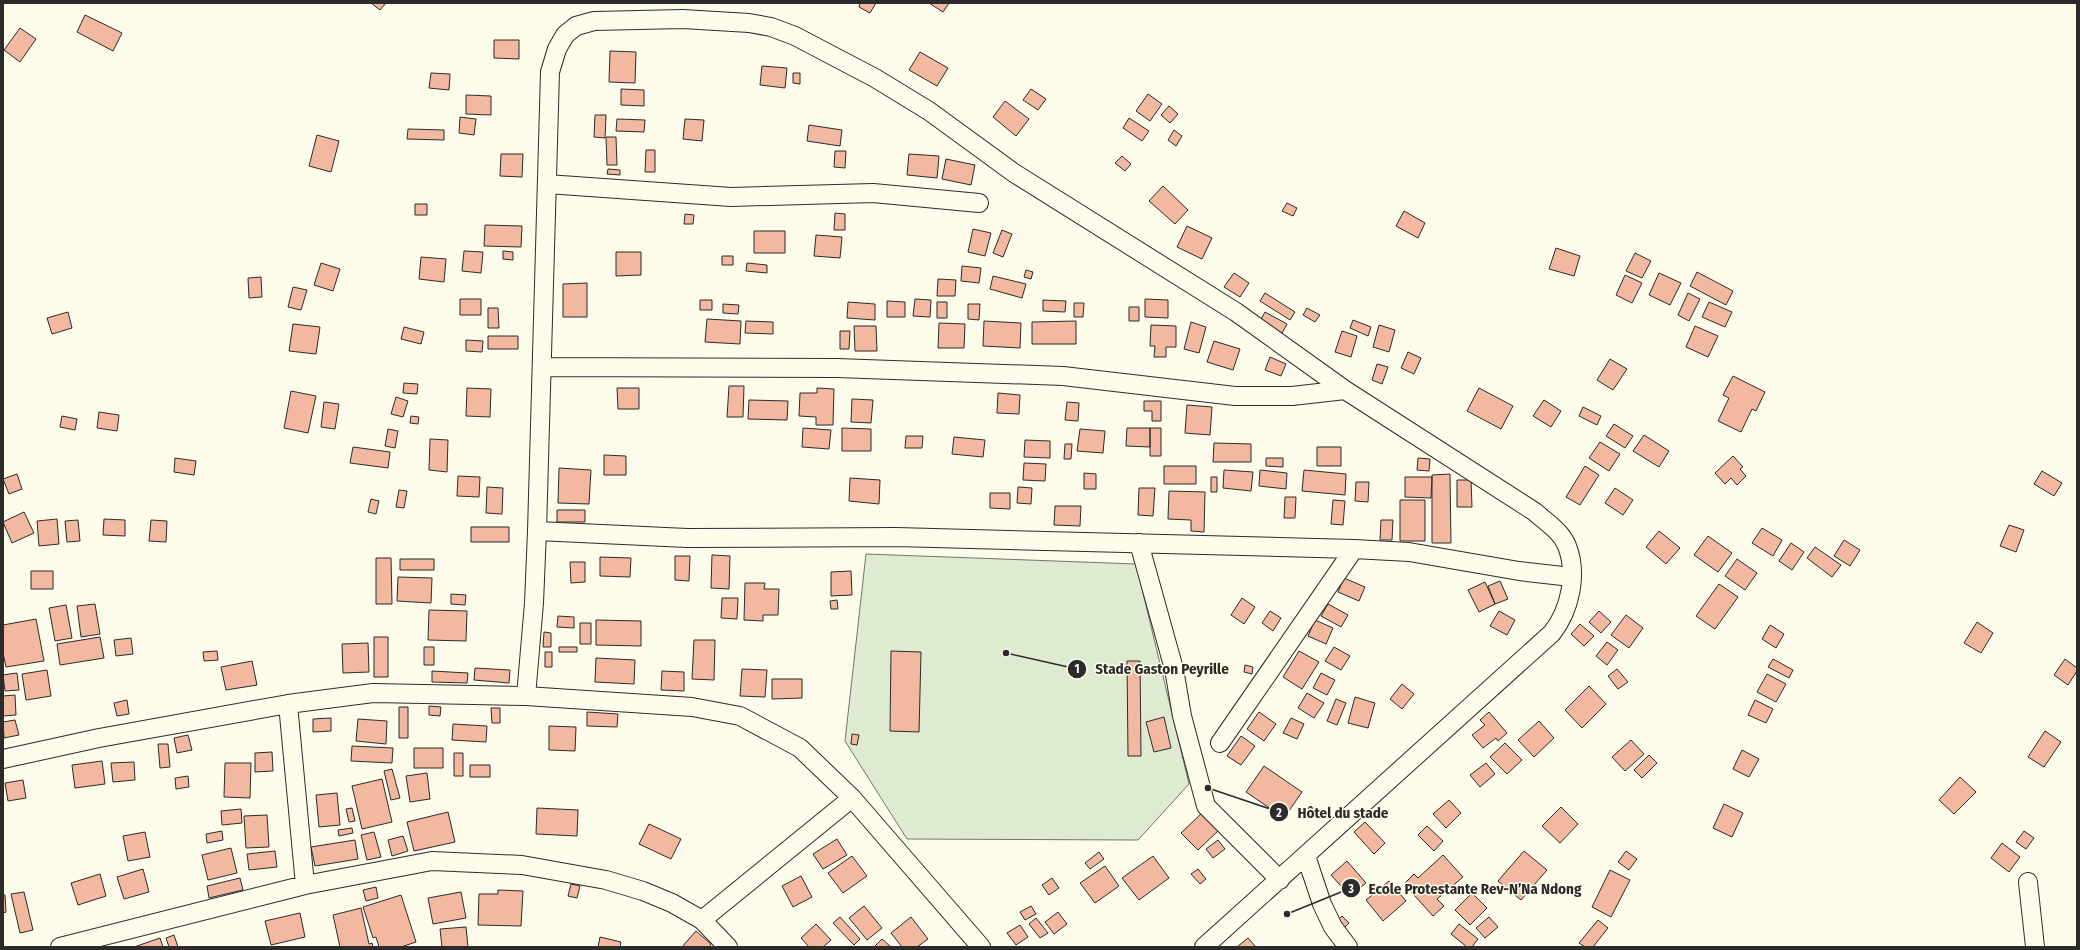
<svg xmlns="http://www.w3.org/2000/svg" width="2080" height="950" viewBox="0 0 2080 950" font-family="'Fira Sans Condensed',sans-serif">
  <rect width="100%" height="100%" fill="#fdfbea"/>
  <path fill="#deebd1" stroke="#74746e" d="M866,554L1136,564L1189,784L1138,840L907,839L845,741Z"/>
  <path fill="#f2b8a0" stroke="#2b2b2b" d="M371,3H386L380,10Z
    M860,3H876L870,13L859,7Z
    M929,3H949L943,12Z
    M85,15L122,33L113,51L77,32Z
    M20,28L36,39L20,62L4,50Z
    M494,40H519V59L494,58Z
    M610,51L636,52L635,83L609,82Z
    M920,52L948,68L937,86L909,70Z
    M762,66L787,68L785,88L760,85Z
    M431,73L450,74L449,90L429,88Z
    M793,73H800V84L793,83Z
    M621,89L644,90V106L621,105Z
    M1031,89L1046,99L1038,110L1023,100Z
    M1148,94L1162,104L1150,121L1136,111Z
    M466,95L491,96V115L466,114Z
    M1005,101L1029,119L1016,136L993,117Z
    M1169,106L1178,114L1170,123L1161,115Z
    M595,115H606L605,138L594,137Z
    M460,117L476,119L474,135L459,133Z
    M1129,118L1149,131L1142,141L1123,128Z
    M617,119L645,120L644,132L616,131Z
    M685,119L704,120L702,141L683,139Z
    M809,125L842,130L840,146L807,141Z
    M408,129L444,130V140L407,139Z
    M1174,130L1182,136L1176,146L1168,140Z
    M317,135L339,141L331,172L309,166Z
    M606,137H616L617,165H607Z
    M646,150H655V172H645Z
    M835,151H846L845,168L834,167Z
    M501,154H523L522,177L500,176Z
    M909,154L939,156L937,178L907,175Z
    M1122,156L1131,164L1125,171L1115,163Z
    M946,159L975,165L971,185L942,179Z
    M608,169L620,170V175L607,174Z
    M1163,186L1188,210L1175,224L1149,201Z
    M1287,203L1297,208L1293,216L1282,211Z
    M415,204H427V215H415Z
    M1404,211L1425,223L1418,238L1396,226Z
    M835,213L845,214V230H834Z
    M685,214L694,215L693,224H684Z
    M485,225L522,226L521,247L484,246Z
    M1187,226L1212,238L1202,259L1177,247Z
    M973,229L991,233L985,256L968,252Z
    M1002,230L1012,234L1003,257L993,253Z
    M754,231H785V253H754Z
    M816,235L842,237L840,258L814,256Z
    M1556,248L1580,256L1574,276L1549,269Z
    M464,251L483,252L481,273L462,271Z
    M503,251L513,252V260L503,259Z
    M616,252H641V275L616,276Z
    M1635,253L1651,261L1642,278L1626,271Z
    M722,256H733V265H722Z
    M421,257L446,259L444,282L419,279Z
    M321,263L340,269L333,291L314,285Z
    M747,263L767,265V273L746,271Z
    M962,266L981,268L979,283L961,281Z
    M1026,270L1033,272L1031,279L1024,277Z
    M1697,272L1733,291L1726,305L1690,286Z
    M1234,273L1249,283L1240,297L1224,287Z
    M1659,273L1681,283L1670,305L1649,295Z
    M1625,275L1642,283L1632,303L1616,295Z
    M993,276L1026,284L1022,298L990,289Z
    M261,277L262,297L249,298L248,278Z
    M938,279L956,280L955,296H937Z
    M587,283V317H563V284Z
    M293,287L307,290L301,310L288,307Z
    M1265,293L1295,312L1290,320L1260,301Z
    M1688,293L1700,299L1689,321L1678,315Z
    M460,299H481V315H460Z
    M915,299L931,300L930,317L913,316Z
    M1145,299L1168,300V318L1145,317Z
    M700,300H712V310H700Z
    M1043,300L1066,301L1065,312L1043,311Z
    M887,301L905,302V317H887Z
    M848,302L875,304V320L847,318Z
    M937,302H947V318H937Z
    M1709,302L1732,312L1725,327L1702,317Z
    M1074,303H1084L1083,317H1074Z
    M723,304L739,305L738,314L723,313Z
    M968,304H980L979,320L968,319Z
    M1129,307H1139V321H1129Z
    M488,308H498L499,328H488Z
    M1307,308L1320,315L1315,322L1303,315Z
    M68,312L72,328L52,334L47,318Z
    M1265,312L1287,324L1282,333L1260,321Z
    M707,319L741,321L740,344L705,342Z
    M1353,320L1371,327L1368,336L1350,328Z
    M746,321L773,322V334L745,333Z
    M984,321L1021,323L1020,348L983,346Z
    M1076,321V344H1032V322Z
    M1191,322L1206,327L1199,353L1184,349Z
    M939,323L965,324L964,348H938Z
    M293,324L320,327L316,354L289,351Z
    M1151,325L1176,326V347H1166V357H1154L1155,346H1150Z
    M1379,325L1395,330L1389,352L1373,347Z
    M854,326H876L877,351H855Z
    M1695,326L1718,336L1708,357L1686,347Z
    M404,327L424,332L421,344L401,339Z
    M840,331H850L849,349H840Z
    M1342,331L1357,336L1351,357L1335,352Z
    M488,336H518V349H488Z
    M466,340L483,341L482,352L466,351Z
    M1214,341L1240,349L1233,370L1207,362Z
    M1408,352L1421,358L1414,374L1401,368Z
    M1270,357L1286,364L1281,376L1265,370Z
    M1610,359L1627,369L1613,390L1597,380Z
    M1377,364L1388,367L1382,384L1372,380Z
    M1733,376L1765,392L1756,411L1752,409L1741,432L1718,421L1729,398L1723,395Z
    M404,383L418,384L417,394L403,393Z
    M729,386H744L743,417H727Z
    M467,388L491,389L490,417L466,416Z
    M617,388H639V409H618Z
    M817,388L834,389L833,425H816V417L799,416L800,393H817Z
    M1479,388L1513,406L1501,429L1467,411Z
    M291,391L316,396L308,433L284,428Z
    M998,393L1020,395L1019,414L997,413Z
    M396,397L408,401L403,417L391,414Z
    M852,399L873,400L871,423L851,422Z
    M749,400L788,401L787,420L748,419Z
    M1544,400L1561,411L1551,427L1533,416Z
    M1144,401H1161V421H1152V411H1144Z
    M324,402L339,404L335,429L321,427Z
    M1067,402L1079,403L1078,421L1065,420Z
    M1187,405L1212,407L1210,435L1185,433Z
    M1583,407L1601,416L1597,425L1579,416Z
    M99,412L119,415L117,431L97,428Z
    M62,416L77,419L75,430L60,427Z
    M411,416L419,417L418,424L410,423Z
    M1614,424L1633,436L1625,448L1606,436Z
    M803,428L831,430L829,449L802,447Z
    M842,428L871,429V451H842Z
    M1127,428H1150V447L1126,446Z
    M1150,428H1161V456H1150Z
    M388,429L398,431L395,448L385,446Z
    M1080,429L1105,431L1103,453L1077,451Z
    M1644,435L1669,451L1659,467L1633,451Z
    M906,436H923L922,448H905Z
    M954,437L985,440L983,457L952,454Z
    M430,439L448,440L447,472L429,470Z
    M1025,440L1050,441V458L1024,457Z
    M1600,442L1620,454L1609,471L1589,458Z
    M1214,443L1251,444V462H1213Z
    M1065,444H1072L1071,459H1064Z
    M353,447L390,452L388,468L350,463Z
    M1317,447H1341V466H1317Z
    M604,455L626,456V475H604Z
    M1733,456L1743,467L1740,469L1746,476L1737,485L1731,478L1725,484L1715,473Z
    M175,458L196,461L194,475L174,472Z
    M1266,458H1283V467L1266,466Z
    M1418,458L1430,459L1429,471L1417,470Z
    M1024,463L1046,464L1045,481L1023,480Z
    M1164,466H1196V484H1164Z
    M1585,466L1599,475L1580,505L1566,497Z
    M559,468L591,470L589,504L558,503Z
    M1224,470L1253,472L1251,491L1223,488Z
    M1260,470L1287,473L1286,489L1259,486Z
    M1304,470L1346,474L1345,495L1302,491Z
    M2042,471L2062,483L2054,496L2034,484Z
    M1084,473L1096,474V489H1084Z
    M17,474L22,489L9,494L3,479Z
    M1450,474L1451,543H1432V475Z
    M458,476L480,477L479,497L457,496Z
    M1211,477H1217V492H1211Z
    M1405,477H1432L1431,498L1405,497Z
    M850,478L880,480L879,504L849,501Z
    M1457,480H1471L1472,507H1457Z
    M1356,482H1369L1368,502L1355,501Z
    M487,487L503,488L502,514L486,513Z
    M1018,487L1032,488L1031,504L1017,503Z
    M1139,488H1155L1153,516L1138,515Z
    M1615,488L1633,500L1623,515L1605,503Z
    M399,490L407,491L404,508L396,507Z
    M1169,491L1205,492L1204,532L1191,531V520L1168,519Z
    M990,493H1010V509L990,508Z
    M1285,497H1296L1295,518H1284Z
    M371,499L379,501L376,514L368,512Z
    M1333,500L1345,501L1343,525L1331,524Z
    M1400,500H1425V541H1400Z
    M1055,506H1081L1080,526L1054,525Z
    M557,510H585V522H557Z
    M24,512L34,533L12,543L3,522Z
    M57,519L59,544L39,546L37,521Z
    M104,519L125,520V536L103,535Z
    M78,520L80,541L67,542L65,521Z
    M151,520L167,521L166,542L149,541Z
    M1381,520H1393L1392,540H1380Z
    M2009,525L2024,530L2016,552L2000,546Z
    M471,527H509V542H471Z
    M1762,528L1782,540L1773,556L1752,543Z
    M1659,531L1680,548L1666,564L1646,547Z
    M1708,536L1732,553L1718,572L1694,555Z
    M1844,540L1860,550L1850,566L1834,556Z
    M1791,543L1804,552L1792,570L1779,561Z
    M1815,547L1841,565L1832,577L1807,558Z
    M712,555L730,556L729,589L711,588Z
    M675,556H690L689,581L675,580Z
    M600,557L631,558L630,577L600,576Z
    M376,558H391L392,604H376Z
    M400,559H434V570H400Z
    M1737,559L1757,573L1745,590L1725,576Z
    M570,562H585V582L571,583Z
    M31,571H53V589H31Z
    M851,571L852,595L831,596V572Z
    M398,577L432,578L431,603L397,601Z
    M1344,578L1365,587L1359,601L1338,592Z
    M1500,581L1508,599L1495,604L1488,586Z
    M1485,582L1495,604L1479,612L1468,590Z
    M745,583H765L764,589H779L778,615H763V621L744,620Z
    M1719,584L1738,597L1715,629L1696,616Z
    M451,594L466,595L465,605L451,604Z
    M722,598H738L737,619L721,618Z
    M1242,598L1255,607L1244,624L1231,615Z
    M837,600L838,609H831L830,601Z
    M95,604L100,634L81,637L77,606Z
    M1328,604L1348,615L1341,627L1321,616Z
    M66,605L72,638L55,641L49,608Z
    M429,610L467,611L466,641L428,640Z
    M1270,611L1281,618L1273,631L1262,623Z
    M1499,611L1515,620L1507,635L1490,626Z
    M1599,611L1611,622L1601,633L1589,622Z
    M1626,615L1643,628L1629,648L1611,635Z
    M558,616L574,617V628L557,627Z
    M36,619L44,661L6,667L3,653V625Z
    M596,620L641,621V646L596,645Z
    M1315,620L1333,628L1326,644L1308,636Z
    M1977,622L1993,633L1981,653L1964,643Z
    M580,623H591V644H580Z
    M1580,624L1594,636L1584,646L1571,634Z
    M1770,625L1784,634L1776,648L1762,639Z
    M544,632L551,633V647H543Z
    M100,637L104,658L60,665L57,644Z
    M374,637H388V677H374Z
    M131,638L133,654L116,656L114,640Z
    M694,640H715L714,680L692,679Z
    M1607,642L1618,650L1607,665L1596,656Z
    M368,643L369,672L343,673L342,644Z
    M424,647H434V665H424Z
    M559,647H577V652H559Z
    M1334,647L1350,656L1341,670L1325,661Z
    M217,651L218,660L204,661L203,652Z
    M891,651L921,652L919,732L890,731Z
    M1299,651L1319,662L1302,689L1283,677Z
    M545,652H552V667H545Z
    M596,658L635,660L634,684L595,682Z
    M1773,659L1793,670L1789,678L1768,667Z
    M2065,659L2077,668V671L2068,685L2054,675Z
    M252,661L257,685L226,690L221,667Z
    M1127,661H1140L1141,756H1128Z
    M1245,665L1253,667L1252,674L1244,672Z
    M475,668L510,670L509,683L474,680Z
    M742,669L767,670L765,697L740,696Z
    M1617,669L1628,682L1618,689L1608,676Z
    M47,670L51,696L26,700L22,674Z
    M432,671L468,673L467,683L432,682Z
    M662,671L684,672V691L661,690Z
    M17,673L19,690L5,691L3,675Z
    M1321,673L1335,680L1327,695L1313,688Z
    M1767,674L1786,684L1776,702L1757,692Z
    M772,679H802V698L772,699Z
    M1402,684L1414,694L1402,709L1390,699Z
    M1589,686L1606,704L1582,728L1565,710Z
    M1307,693L1324,703L1314,718L1298,708Z
    M15,695L16,715L3,716V696Z
    M1355,697L1375,703L1368,728L1348,723Z
    M1336,699L1346,703L1337,725L1327,721Z
    M127,700L129,714L117,716L114,703Z
    M1755,700L1773,709L1766,723L1748,715Z
    M429,706L441,707L440,716L429,715Z
    M399,707H408V738H399Z
    M491,708H500V723H492Z
    M587,712L618,714L617,727L587,726Z
    M1259,712L1276,724L1264,741L1247,729Z
    M1489,712L1507,733L1498,741L1496,738L1483,748L1472,735L1485,725L1480,720Z
    M1164,717L1171,748L1154,752L1146,722Z
    M331,718V731L313,732V719Z
    M1291,718L1304,724L1297,739L1283,733Z
    M358,719L387,721L386,744L356,741Z
    M15,720L19,735L4,738L3,722Z
    M1539,721L1554,738L1534,757L1518,740Z
    M453,724L487,726L486,742L452,740Z
    M549,726L576,727L575,751L549,750Z
    M2045,731L2061,742L2044,767L2028,757Z
    M852,734L859,735L857,745L851,744Z
    M188,735L192,750L177,753L174,738Z
    M1241,736L1255,746L1241,765L1227,756Z
    M1631,740L1644,754L1625,771L1612,757Z
    M1505,743L1522,760L1507,774L1490,757Z
    M158,744H168L170,767L160,768Z
    M352,746L393,748L392,763L351,761Z
    M414,748H443V768H414Z
    M1742,750L1759,759L1749,777L1733,769Z
    M272,752L273,771L255,772V753Z
    M454,753H463V776H454Z
    M1649,755L1657,763L1642,778L1634,770Z
    M102,761L105,784L75,788L72,765Z
    M134,762L135,780L113,782L111,763Z
    M225,763H251L250,798L224,797Z
    M1486,763L1495,774L1480,787L1470,775Z
    M470,765H490V777H470Z
    M1264,766L1302,792L1284,818L1246,792Z
    M392,769L400,798L391,800L384,771Z
    M427,773L430,799L410,802L406,776Z
    M188,776L189,787L176,789L175,778Z
    M1960,777L1976,792L1954,814L1939,800Z
    M382,779L392,822L362,829L352,786Z
    M23,780L26,798L8,801L5,783Z
    M337,793L340,825L319,827L316,795Z
    M1449,800L1461,813L1446,828L1433,814Z
    M1724,804L1743,813L1732,837L1713,828Z
    M1561,807L1578,824L1560,843L1542,826Z
    M352,808L355,821L349,822L346,809Z
    M537,808L578,810L577,836L536,834Z
    M241,809L242,823L222,825L221,811Z
    M448,812L455,842L414,851L407,822Z
    M1203,812L1219,830L1198,850L1181,833Z
    M267,815L269,847L246,848L244,816Z
    M1365,822L1385,843L1374,854L1354,832Z
    M649,824L681,839L671,859L639,844Z
    M1427,826L1443,841L1434,851L1418,835Z
    M352,828L353,833L339,836L338,830Z
    M222,831L223,840L207,843L206,834Z
    M2024,831L2034,838L2026,849L2016,842Z
    M145,832L150,857L128,861L123,836Z
    M374,832L381,857L367,860L361,835Z
    M403,836L408,851L392,856L388,840Z
    M837,839L847,855L823,869L813,854Z
    M355,840L358,859L315,866L311,847Z
    M1218,840L1225,849L1213,858L1206,849Z
    M2002,843L2020,857L2009,872L1991,858Z
    M231,848L237,873L208,880L202,855Z
    M275,851L277,867L249,870L247,854Z
    M1524,851L1547,870L1521,900L1498,881Z
    M1626,851L1637,859L1629,870L1618,862Z
    M1099,852L1104,859L1090,869L1085,863Z
    M1443,855L1463,877L1437,899L1444,906L1433,916L1404,884L1414,874L1418,878Z
    M852,856L867,876L843,893L828,873Z
    M1153,856L1169,878L1139,900L1122,878Z
    M1347,861L1366,883L1350,896L1331,875Z
    M1105,866L1119,886L1095,903L1080,883Z
    M143,869L149,892L124,899L117,877Z
    M1198,869L1206,879L1200,884L1191,874Z
    M1610,870L1630,880L1611,917L1592,907Z
    M100,874L106,896L78,905L71,883Z
    M801,876L812,897L793,907L782,886Z
    M240,878L243,890L209,898L207,886Z
    M1052,878L1059,888L1049,895L1042,885Z
    M1389,881L1406,901L1383,921L1366,900Z
    M571,884L580,886L577,898L568,896Z
    M376,887L378,898L366,901L363,890Z
    M498,890L523,891L521,926L478,925L479,894H498Z
    M24,892L33,930L20,933L11,894Z
    M461,892L466,918L433,924L428,898Z
    M1472,893L1487,908L1470,925L1455,910Z
    M3,895H5L6,912L3,913Z
    M401,895L416,942L401,947H379L376,937L373,938L363,907Z
    M864,906L882,928L867,940L849,918Z
    M1031,906L1036,914L1025,920L1020,912Z
    M361,908L369,944L372,943L373,947H340L333,915Z
    M1058,912L1067,924L1054,934L1045,922Z
    M300,913L305,937L271,945L265,921Z
    M1342,916L1349,923L1344,928L1337,921Z
    M840,917L860,939L854,945L833,923Z
    M911,917L928,939L917,947H902L891,933Z
    M1489,917L1498,927L1485,938L1476,928Z
    M1036,918L1048,933L1040,938L1029,924Z
    M1598,920L1608,928L1593,947H1585L1579,943Z
    M816,924L831,940L823,947H809L801,938Z
    M1459,924L1478,939L1472,947H1467L1451,934Z
    M1020,925L1028,937L1016,945L1007,933Z
    M466,927L468,947H442L440,929Z
    M696,931L711,944L709,947H682Z
    M174,935L178,947H169L166,938Z
    M600,937L621,942L620,947H598Z
    M160,938L163,947H134Z
    M1248,938L1256,947H1237Z
    M882,939L891,947H874Z"/>
  <g fill="none" stroke-linecap="round" stroke-linejoin="round">
    <g stroke="#2b2b2b" stroke-width="20">
      <path id="minor" d="M547,184L731,197L873,193L979,203
        M542,367L837,368L1063,376L1235,396H1292L1345,390
        M537,531L687,538L896,537L1354,549L1409,552L1519,571L1571,577
        M1139,543L1174,669L1182,716L1206,806L1280,880
        M526,696L534,603L537,531L550,72L557,49L565,35L576,26L594,21L683,19L749,23L771,27L795,36L875,78L929,111L1014,173L1236,312L1345,390L1535,512C1546,522 1561,531 1567,546C1578,574 1570,610 1552,633L1204,947
        M288,704L305,885
        M1220,743L1354,549
        M3,759L99,738L288,704L373,693L526,696L692,707L740,716L800,748L852,798L981,947
        M1306,856L1322,904L1333,927L1348,947
        M2028,882L2035,947
        M702,920L852,798
        M60,947L305,885L432,861L522,865L606,880L643,891L672,903L702,920L728,947"/>
    </g>
    <use href="#minor" stroke="#fdfbea" stroke-width="18"/>
  </g>
  <path fill="none" stroke="#2b2b2b" stroke-width="1.5" d="M1006 653L1077 669M1208 788L1279 812M1287 914L1351 888"/>
  <g fill="#2b2b2b" stroke="#fdfbea" stroke-width="1.5">
    <circle cx="1006" cy="653" r="4"/>
    <circle cx="1208" cy="788" r="4"/>
    <circle cx="1287" cy="914" r="4"/>
    <circle cx="1077" cy="669" r="10"/>
    <circle cx="1279" cy="812" r="10"/>
    <circle cx="1351" cy="888" r="10"/>
  </g>
  <g font-size="12" text-anchor="middle" font-weight="bold" fill="#fff">
    <text x="1077" y="673">1</text>
    <text x="1279" y="817">2</text>
    <text x="1351" y="893">3</text>
  </g>
  <g font-size="15" text-anchor="middle" font-weight="bold" fill="#2b2b2b" stroke="#fdfbea" stroke-width="3" stroke-linejoin="round" paint-order="stroke">
    <text x="1162" y="674">Stade Gaston Peyrille</text>
    <text x="1343" y="818">Hôtel du stade</text>
    <text x="1475" y="894">Ecole Protestante Rev-N’Na Ndong</text>
  </g>
  <rect width="2080" height="950" fill="none" stroke="#2b2b2b" stroke-width="8"/>
</svg>
